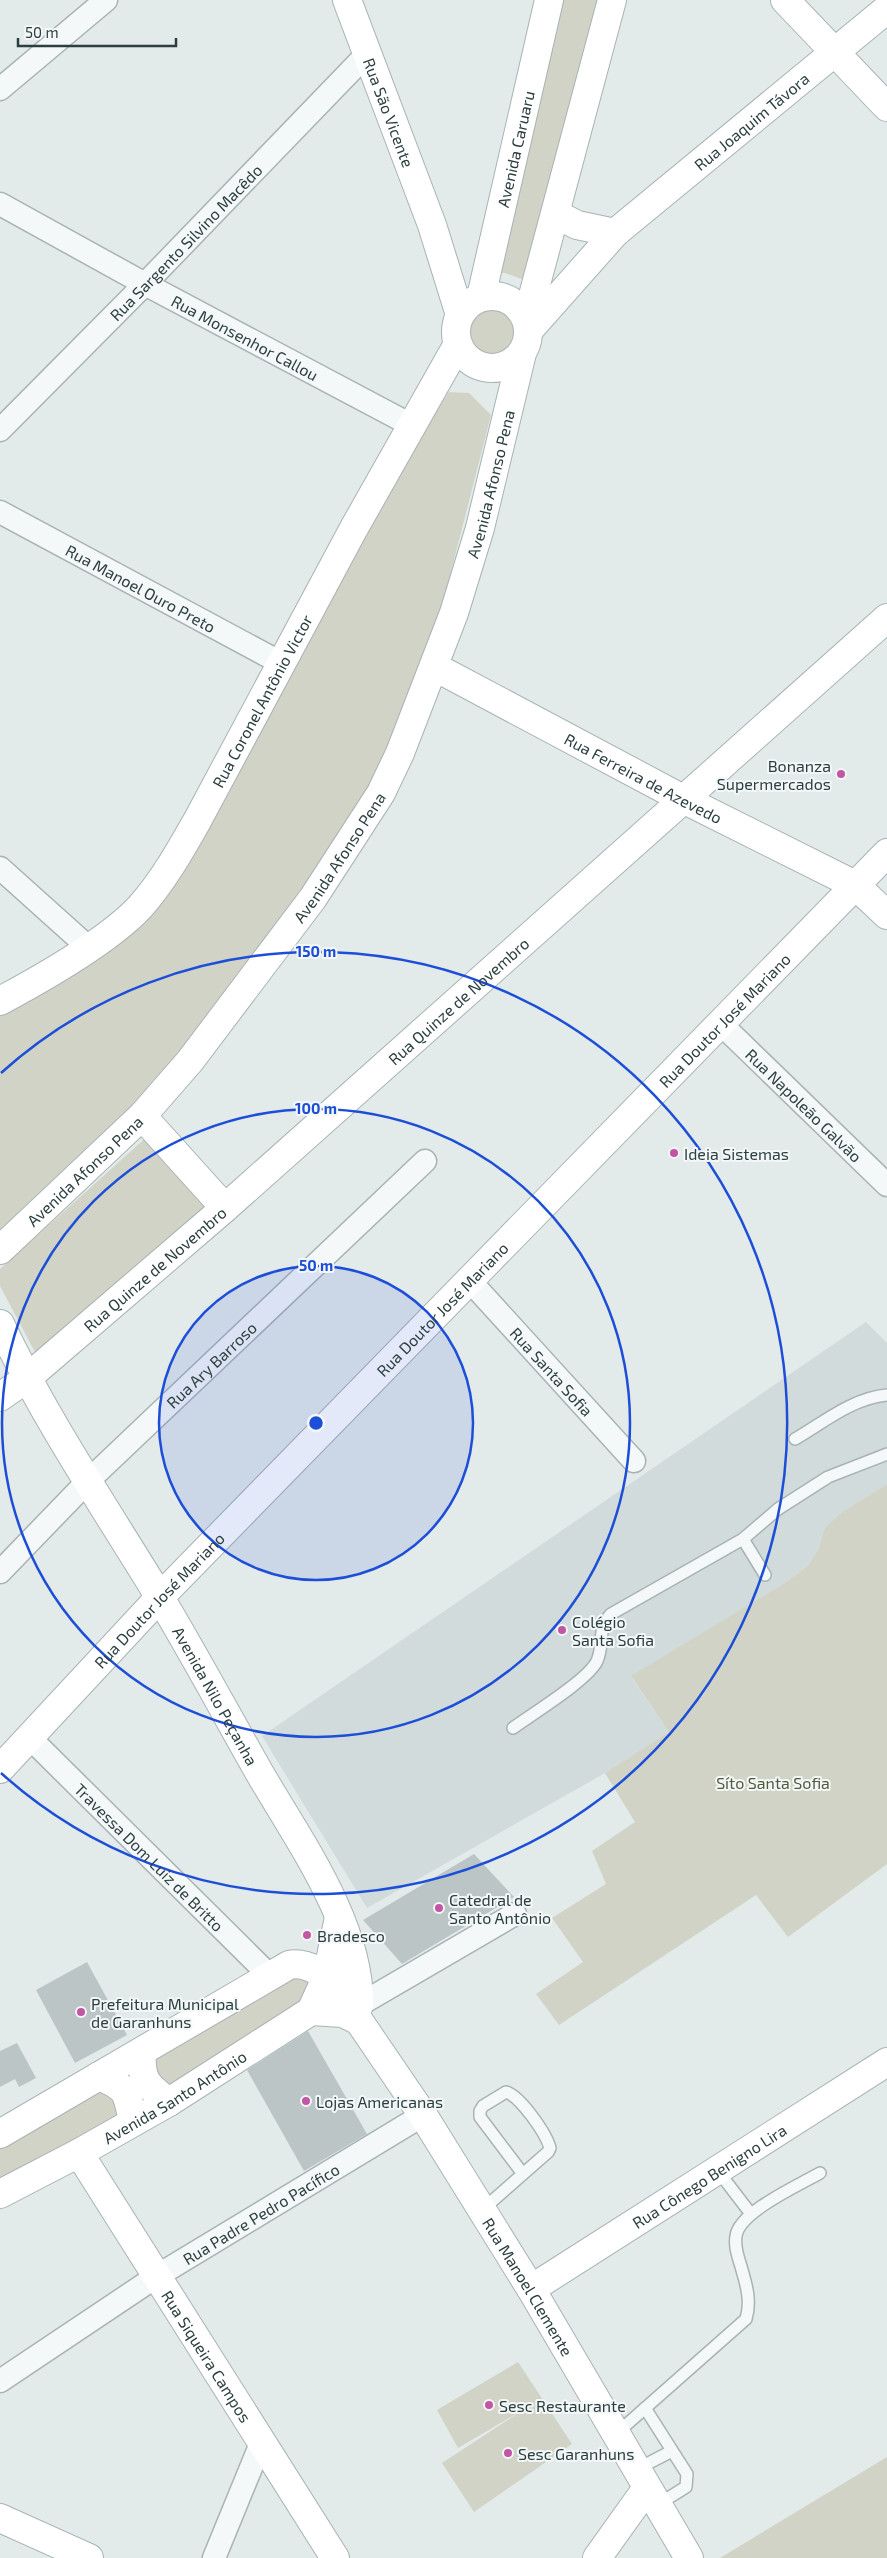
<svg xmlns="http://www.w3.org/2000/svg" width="887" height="2558" viewBox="0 0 887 2558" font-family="'Exo 2',sans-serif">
  <rect width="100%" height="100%" fill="#e3eaea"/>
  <path fill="#d1dbdb" d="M866,1322L887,1343V1484L842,1512L826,1528L819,1548L808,1566L783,1584L631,1677L669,1732L605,1773L367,1908L262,1736Z"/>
  <path fill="#d0d3c5" d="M555,0H610L527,281L505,273H488Z
    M464 332a29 29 0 1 1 58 0a29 29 0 1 1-58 0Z
    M449,392L469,393L491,415L432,646L375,780L319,872L193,1047L0,1236V1015L98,960L155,910L192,855L430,419Z
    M150,1134L207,1207L35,1352L0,1286V1269Z
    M887,1484V1864L788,1937L756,1895L559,2025L536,1994L583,1962L552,1918L606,1884L592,1851L635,1822L605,1773L669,1732L631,1676L783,1584L808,1566L819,1548L825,1528L842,1512Z
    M294,1968L318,1977L309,2003L165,2088L150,2079L149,2053Z
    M101,2081L117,2088L118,2115L0,2184V2141Z
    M518,2362L572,2444L474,2512L442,2463L523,2410L458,2448L437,2410Z
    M887,2457V2558H720Z"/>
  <path fill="#bbc5c6" d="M474,1854L514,1897L402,1964L363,1920Z
    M87,1962L127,2035L75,2063L36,1990Z
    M308,2031L367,2134L304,2171L247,2070Z
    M17,2043L36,2078L19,2087L15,2079L0,2087V2051Z"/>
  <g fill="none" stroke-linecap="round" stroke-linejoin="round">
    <g stroke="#a8b3b4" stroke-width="14">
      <path id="lane" d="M795,1439C824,1422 853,1398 887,1395
        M765,1575L743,1539L778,1509L828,1477L887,1454
        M513,1728C532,1714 588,1680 597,1661C605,1643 596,1631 611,1614L743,1539
        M718,2171L751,2214
        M482,2210L548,2152L550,2148C546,2133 520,2096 506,2092L483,2106L480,2111V2117L523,2174
        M645,2408L687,2474L686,2487L657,2505
        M616,2431L626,2425L746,2319C751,2302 747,2287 742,2270C739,2259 734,2248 736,2236C739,2212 799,2185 820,2173
        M637,2469L672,2451"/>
    </g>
    <g stroke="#a8b3b4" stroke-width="25">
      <g id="street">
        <path d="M0,89L106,0"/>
        <path id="s1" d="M0,204L145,284L411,425"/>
        <path id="s2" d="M0,430L145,284L368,53"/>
        <path id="s3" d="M0,512L281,663"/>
        <path d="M0,868L88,947"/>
        <path id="s4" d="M721,1024L887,1185"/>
        <path id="s5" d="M470,1281L634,1461"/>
        <path id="s6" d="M0,1572L87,1482L425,1161"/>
        <path id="s7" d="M29,1737L270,1976"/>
        <path d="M359,2005L515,1914"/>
        <path id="s8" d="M0,2381L157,2276L423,2115"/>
        <path d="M214,2558L262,2441"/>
      </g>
    </g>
    <g stroke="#a8b3b4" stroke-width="30">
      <g id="secondary">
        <path id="s9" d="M347,0L432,225L460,315"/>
        <path d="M785,0L887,107"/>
        <path d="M556,214L577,225L615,233"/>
        <circle cx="492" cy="332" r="36"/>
        <path id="s10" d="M481,297L549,0"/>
        <path d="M527,318L612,0"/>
        <path id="s11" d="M529,330L615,233L887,9"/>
        <path id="s12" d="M435,667L683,799L855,885L887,915"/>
        <path id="s13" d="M0,1001C41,979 109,940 140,907C163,881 180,851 197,821L354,528L458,344"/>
        <path d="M142,1116L225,1208"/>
        <path id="s14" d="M0,1250L142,1116L190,1061L313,898L381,793L400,753L454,613L480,528L522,353"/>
        <path id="s15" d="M0,1324C45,1419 104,1506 159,1596C194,1654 226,1714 259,1772C299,1841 360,1924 359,2005"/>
        <path id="s16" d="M0,1397L26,1379L225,1208L887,618"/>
        <path id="s17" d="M0,1769L160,1597L887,853"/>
        <path id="s18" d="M311,2011L343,2013L359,2021L423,2115L531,2289L689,2558"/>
        <path d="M142,2052C140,2080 147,2086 169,2102"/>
        <path d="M99,2076C128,2088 127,2092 133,2122"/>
        <path d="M0,2134L289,1965C308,1961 327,1976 340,1988"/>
        <path id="s19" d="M79,2153L335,2558"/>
        <path id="s20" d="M0,2194L79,2153L169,2102L311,2011L327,1976L339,1917"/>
        <path id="s21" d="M531,2289L887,2062"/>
        <path d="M0,2518L89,2558"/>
        <path d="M597,2558L647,2488"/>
      </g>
    </g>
    <use href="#lane" stroke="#f5f8f8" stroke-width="11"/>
    <use href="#street" stroke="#f5f8f8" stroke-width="22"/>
    <use href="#secondary" stroke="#fff" stroke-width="28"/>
  </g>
  <circle cx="316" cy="1423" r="157" fill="#1d4ed8" fill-opacity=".12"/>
  <g fill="none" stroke="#1d4ed8" stroke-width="2.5">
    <circle cx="316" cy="1423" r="157"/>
    <circle cx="316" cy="1423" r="314"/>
    <path d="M1 1073A471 471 0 1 1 1 1773"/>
  </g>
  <g fill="#c255a4" stroke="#f3f7f7" stroke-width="2">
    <circle cx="841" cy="774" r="5"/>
    <circle cx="674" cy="1153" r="5"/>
    <circle cx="562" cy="1630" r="5"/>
    <circle cx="439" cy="1908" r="5"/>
    <circle cx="307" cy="1935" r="5"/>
    <circle cx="81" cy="2012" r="5"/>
    <circle cx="306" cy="2101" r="5"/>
    <circle cx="489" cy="2405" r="5"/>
    <circle cx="508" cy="2453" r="5"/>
  </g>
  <g text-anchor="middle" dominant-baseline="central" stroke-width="4" stroke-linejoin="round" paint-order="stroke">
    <g font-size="16" fill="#2c3f40" stroke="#f3f7f7">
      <text stroke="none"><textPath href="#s9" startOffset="120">Rua São Vicente</textPath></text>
      <text stroke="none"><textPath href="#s11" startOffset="306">Rua Joaquim Távora</textPath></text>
      <text stroke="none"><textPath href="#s10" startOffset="152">Avenida Caruaru</textPath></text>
      <text stroke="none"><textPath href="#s2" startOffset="264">Rua Sargento Silvino Macêdo</textPath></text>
      <text stroke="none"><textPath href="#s1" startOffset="279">Rua Monsenhor Callou</textPath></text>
      <text stroke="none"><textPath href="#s14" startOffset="926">Avenida Afonso Pena</textPath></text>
      <text stroke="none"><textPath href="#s3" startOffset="160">Rua Manoel Ouro Preto</textPath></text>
      <text stroke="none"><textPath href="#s13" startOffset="409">Rua Coronel Antônio Victor</textPath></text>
      <text stroke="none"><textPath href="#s12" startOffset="236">Rua Ferreira de Azevedo</textPath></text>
      <text stroke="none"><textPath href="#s14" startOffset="521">Avenida Afonso Pena</textPath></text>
      <text stroke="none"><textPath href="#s16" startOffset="606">Rua Quinze de Novembro</textPath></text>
      <text stroke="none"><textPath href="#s17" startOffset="1042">Rua Doutor José Mariano</textPath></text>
      <text stroke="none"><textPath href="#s4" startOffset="116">Rua Napoleão Galvão</textPath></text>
      <text stroke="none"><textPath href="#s14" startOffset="116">Avenida Afonso Pena</textPath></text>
      <text stroke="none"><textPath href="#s16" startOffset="201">Rua Quinze de Novembro</textPath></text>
      <text stroke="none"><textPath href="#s17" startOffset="638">Rua Doutor José Mariano</textPath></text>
      <text stroke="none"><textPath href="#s6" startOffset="296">Rua Ary Barroso</textPath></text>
      <text stroke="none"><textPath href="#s5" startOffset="122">Rua Santa Sofia</textPath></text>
      <text stroke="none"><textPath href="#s17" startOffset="232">Rua Doutor José Mariano</textPath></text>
      <text stroke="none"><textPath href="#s15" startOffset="430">Avenida Nilo Peçanha</textPath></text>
      <text stroke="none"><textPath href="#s7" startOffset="170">Travessa Dom Luiz de Britto</textPath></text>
      <text stroke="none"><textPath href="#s20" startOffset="200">Avenida Santo Antônio</textPath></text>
      <text stroke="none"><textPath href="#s21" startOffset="211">Rua Cônego Benigno Lira</textPath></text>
      <text stroke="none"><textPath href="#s8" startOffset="310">Rua Padre Pedro Pacífico</textPath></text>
      <text stroke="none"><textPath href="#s18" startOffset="365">Rua Manoel Clemente</textPath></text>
      <text stroke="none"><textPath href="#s19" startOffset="240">Rua Siqueira Campos</textPath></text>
    </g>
    <g font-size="16" fill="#2c3f40" stroke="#f3f7f7" text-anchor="start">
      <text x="831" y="765" text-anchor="end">Bonanza<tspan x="831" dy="18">Supermercados</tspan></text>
      <text x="684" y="1153">Ideia Sistemas</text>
      <text x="572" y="1621">Colégio<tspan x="572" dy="18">Santa Sofia</tspan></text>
      <text x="449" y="1899">Catedral de<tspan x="449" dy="18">Santo Antônio</tspan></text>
      <text x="317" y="1935">Bradesco</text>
      <text x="91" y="2003">Prefeitura Municipal<tspan x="91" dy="18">de Garanhuns</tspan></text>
      <text x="316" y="2101">Lojas Americanas</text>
      <text x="499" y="2405">Sesc Restaurante</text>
      <text x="518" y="2453">Sesc Garanhuns</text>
    </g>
    <g font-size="16" fill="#535b3b" stroke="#f3f7f7">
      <text x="773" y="1782">Síto Santa Sofia</text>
    </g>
  </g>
  <circle cx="316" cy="1423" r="8" fill="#1d4ed8" stroke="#f3f7f7" stroke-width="2.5"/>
  <g font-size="15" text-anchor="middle" font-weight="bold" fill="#1d4ed8" stroke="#f3f7f7" stroke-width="4" stroke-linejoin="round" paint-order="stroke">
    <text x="316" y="957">150 m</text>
    <text x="316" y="1114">100 m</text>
    <text x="316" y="1271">50 m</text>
  </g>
  <path d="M18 38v8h158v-8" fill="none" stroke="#2c3f40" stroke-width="2.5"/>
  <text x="25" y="38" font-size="15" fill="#2c3f40" stroke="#f3f7f7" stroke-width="4" paint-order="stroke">50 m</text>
</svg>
